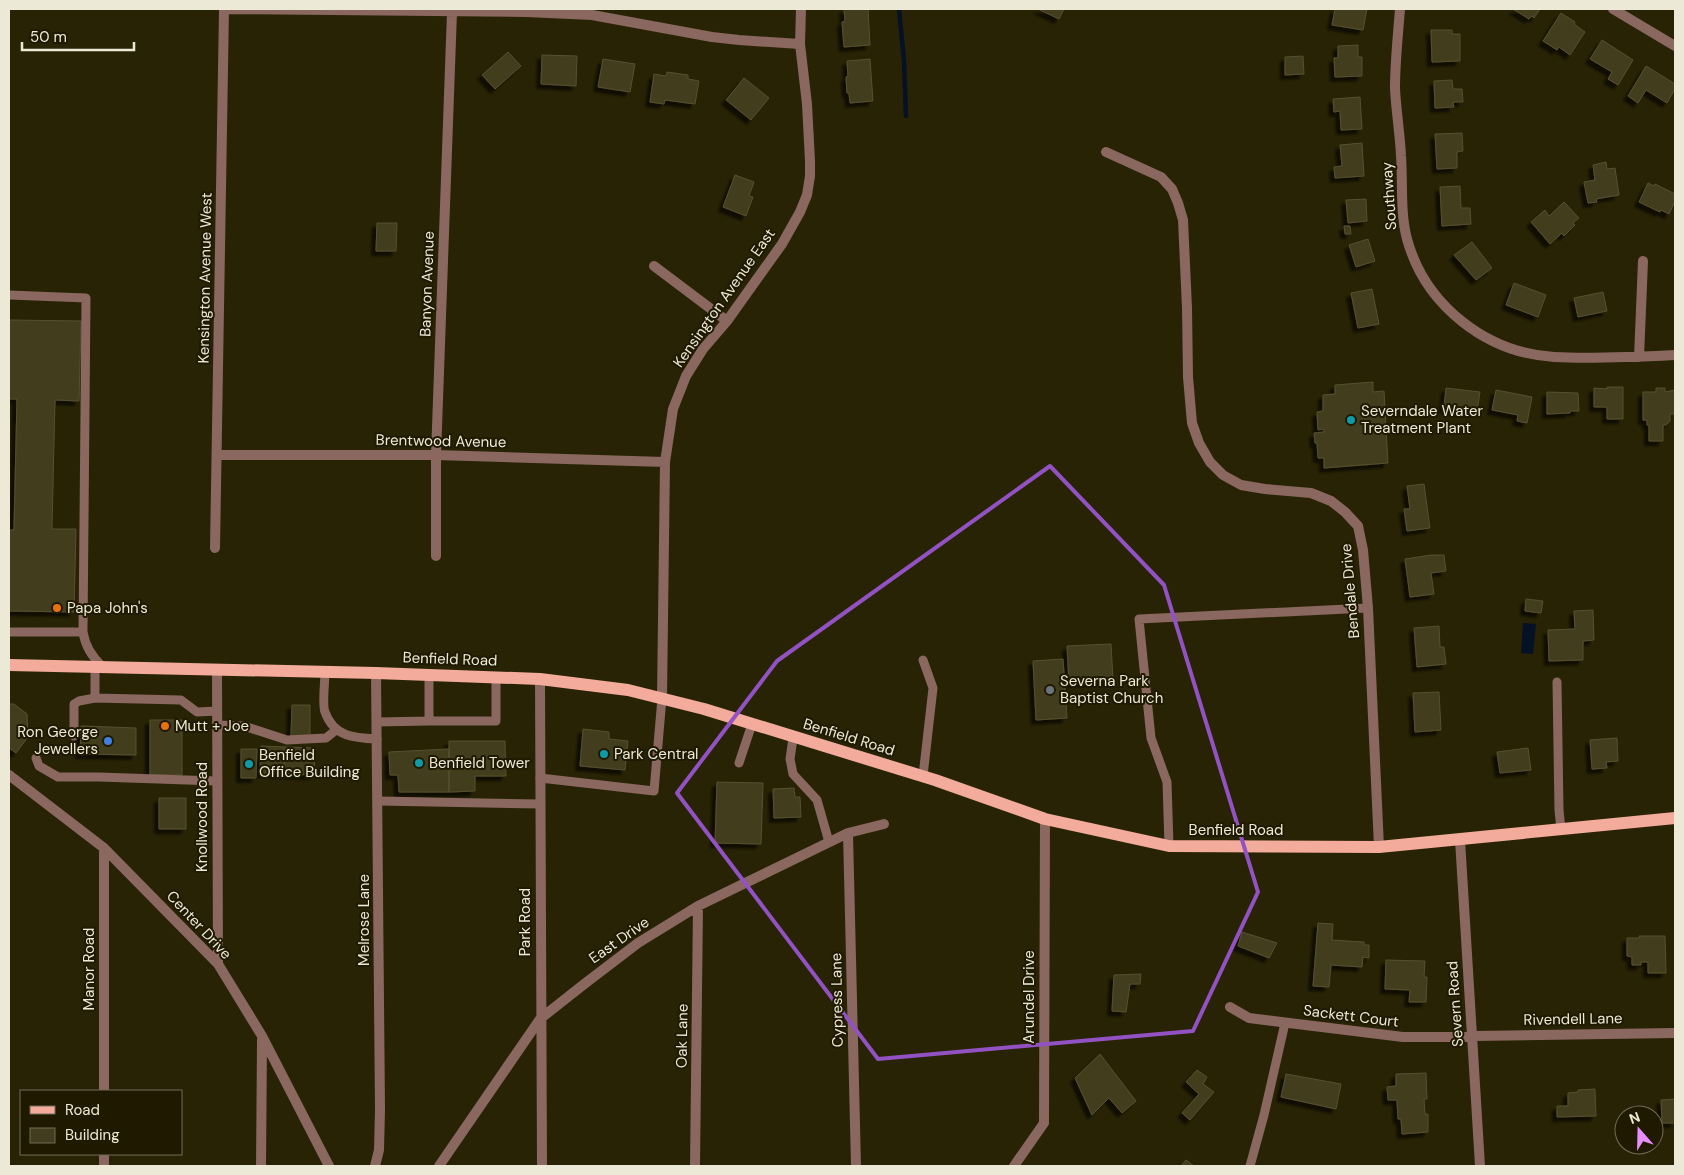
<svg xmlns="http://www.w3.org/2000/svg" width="1684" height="1175" viewBox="0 0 1684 1175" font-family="'DM Sans',sans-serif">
  <defs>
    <filter id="shadow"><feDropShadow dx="-4.5" dy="4.5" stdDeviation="1" flood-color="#0009"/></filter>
  </defs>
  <rect width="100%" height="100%" fill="#282304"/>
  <path fill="#051225" d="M1523,623L1536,624L1533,654L1521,653Z"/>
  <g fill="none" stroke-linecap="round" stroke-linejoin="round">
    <path stroke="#051225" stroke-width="4.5" d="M899,9L904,61L906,116"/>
  </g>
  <path fill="#433d1f" stroke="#565031" filter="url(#shadow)" d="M844,9H868L870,45L844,47L842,22L845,21Z
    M1038,9H1064L1059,19Z
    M1335,9H1367L1363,30L1332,25Z
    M1513,9H1540L1534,18L1532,16L1529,19Z
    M1561,13L1575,22L1574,24L1585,32L1570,55L1559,47L1557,50L1543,41Z
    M1431,30H1452V34H1460V61L1432,62Z
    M1602,40L1633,60L1618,85L1608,79L1612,72L1590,59Z
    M1358,45V57H1362V76L1335,77L1334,58H1338V46Z
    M508,52L521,66L495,89L482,75Z
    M542,55L577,56L576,86L541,84Z
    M1303,56L1304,74L1285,75V57Z
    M603,59L635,64L630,92L598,87Z
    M870,59L873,101L850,103L849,93H847L846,77L848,76L847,61Z
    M1646,66L1675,84V89L1667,103L1646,90L1638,103L1628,96Z
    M667,72L688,75V79L699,81L695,104L665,100L664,104L650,102L654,74L666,76Z
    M744,78L769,98L751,120L726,100Z
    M1452,80L1453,89H1462L1463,102H1453L1454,107L1435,108L1434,81Z
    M1360,97L1362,129L1341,130L1340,111L1334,112L1333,99Z
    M1462,133L1463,151L1457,152V168L1437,169L1435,134Z
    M1362,143L1364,176L1335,178L1334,167L1342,166L1340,145Z
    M1606,162L1607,169L1615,168L1619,195L1596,199L1597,202L1588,203L1584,182L1595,180L1593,165Z
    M735,175L754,182L749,196L753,197L746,216L723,207Z
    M1648,183L1654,186L1655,184L1675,194V201L1669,214L1661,210L1660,212L1639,202Z
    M1460,186L1461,208H1470L1471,224L1442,226L1440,187Z
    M1366,199L1367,221L1348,223L1346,200Z
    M1564,202L1579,218L1573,223L1575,225L1564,236L1562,233L1550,244L1531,222L1545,210L1549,216Z
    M377,223H397L396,251H376Z
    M1344,226H1350L1351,234H1345Z
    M1368,239L1375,261L1356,267L1349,245Z
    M1472,242L1492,268L1476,280L1454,255Z
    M1514,283L1546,295L1538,317L1506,305Z
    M1372,289L1379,324L1358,328L1351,293Z
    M1603,292L1607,311L1578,317L1574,298Z
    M9,320L81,321L79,401L55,400L52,529H76L74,612L9,611V530H14L17,399H9Z
    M1373,382V392L1384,391L1388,463L1324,468V458H1318L1317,443H1315L1314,433L1324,432V429L1318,430L1317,412L1323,411V395L1335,394V385Z
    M1607,387H1623V419H1607V407H1594V388L1607,389Z
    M1446,388L1480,392L1477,412L1444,408Z
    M1656,388H1665V392L1675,390V414H1670V421L1666,425H1663V441H1649V425H1647V420H1643V392H1656Z
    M1496,390L1532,397L1527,423L1517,421L1518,415L1492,410Z
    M1547,392L1578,393L1579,411H1570V413L1547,414Z
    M1424,484L1430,528L1407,531L1404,509H1410L1407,486Z
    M1431,555H1444L1446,571L1431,573L1434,594L1410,597L1405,559Z
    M1526,599L1543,601L1541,613L1525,611Z
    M1593,610L1594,640L1583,641V660L1549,661L1548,630L1575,629L1574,611Z
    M1439,626L1440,647H1444L1446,664L1417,667L1414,628Z
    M1111,644L1113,680L1069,683L1067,646Z
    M1063,659L1067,718L1036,720L1033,661Z
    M1439,692L1441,730L1415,732L1413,693Z
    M9,704H14L27,714L28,737L16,753L9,748Z
    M292,705H310V736H291Z
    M150,720H182V775H150Z
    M81,726L136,728V755L80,754Z
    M583,729L609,732V739L628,741L625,770L580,766Z
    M1617,738L1618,761L1606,762L1607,768L1592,769L1590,740Z
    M449,741H505L506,776H475V791L449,792Z
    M261,746L285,747L284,774L260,773Z
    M285,747L315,748L314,775L284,774Z
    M1528,748L1531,770L1500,773L1497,752Z
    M241,749H257L256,778H241Z
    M449,749V792H399L398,775H390L389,752Z
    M717,782L763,783L761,844L715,843Z
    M794,788L795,797H800L801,817L774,818L773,789Z
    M159,798H186V829H159Z
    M1318,923L1333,924L1332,940L1364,942V945H1369V958L1363,957L1362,967L1331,965L1329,987L1313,986Z
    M1242,932L1277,943L1269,958L1238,946Z
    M1639,936H1665L1666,973H1648V962H1641V965H1632V957L1627,956V938H1640Z
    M1386,960L1425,961L1424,977H1427L1426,1002H1409L1410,990L1385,989Z
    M1141,974L1140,984H1130L1126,1012L1112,1011L1114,975Z
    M1100,1054L1136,1101L1122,1113L1109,1098L1092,1115L1075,1078Z
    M1197,1070L1207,1077L1203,1084L1214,1092L1190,1120L1182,1113L1199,1094L1186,1082Z
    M1426,1073L1427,1099H1424L1425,1114H1428V1132L1402,1134L1401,1119H1398L1397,1100H1388L1387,1087L1396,1086V1074Z
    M1286,1074L1341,1084L1336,1109L1281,1097Z
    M1595,1089L1596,1116L1557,1117V1106H1568V1093L1578,1092V1090Z
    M1675,1099V1123H1662L1661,1100Z
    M1186,1160L1194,1166H1181Z"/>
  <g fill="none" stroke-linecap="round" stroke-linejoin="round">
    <path stroke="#8a675f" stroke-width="9" d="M9,295L86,298L83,632H9
      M83,632C85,646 93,658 103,667
      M95,667V698L181,700L197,712L217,711
      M325,672C325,681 322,705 325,712C334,737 354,738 377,739
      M1557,682L1559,810L1561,830
      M429,721H496V677
      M377,722L429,721V675
      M217,725L244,726L287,740L326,738L336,730
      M74,736V704L79,701L95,698
      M793,738L790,759L793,774L817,800L829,842
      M36,758L39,766L58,777H99L216,781
      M739,763L752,724
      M923,776L933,688L923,660
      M540,778L654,791L662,698
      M378,801L540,804
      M1169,846L1167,782L1151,738L1139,619L1368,608
      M1250,1166L1264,1115L1285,1023"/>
    <path stroke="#8a675f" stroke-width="10" d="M224,9L526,12L592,15L712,37L739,40L800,44
      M1400,9C1398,35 1395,62 1395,88C1396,111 1400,133 1401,156C1403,183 1400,213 1407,239C1425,305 1486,353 1554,357C1594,359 1635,357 1675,355
      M1613,9L1675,46
      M1106,152L1161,177L1172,189L1178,203L1183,220L1187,308L1188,377L1192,423L1199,443L1210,462L1223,475L1241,485L1265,489L1311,493L1331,501L1345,512L1358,526L1363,550L1368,608L1379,847
      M654,266L727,321
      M1639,357L1643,261
      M217,455H436L665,462
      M215,548L224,9
      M436,556V455L452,12
      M217,670L218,964
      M540,679L542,1166
      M662,698L665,462L673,409L686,376L703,349L727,321L782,244L800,212L807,195L810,176V161L807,104L800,44L801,9
      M9,775L104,848L218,964L262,1036L329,1166
      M848,833L856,1166
      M1460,840L1480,1166
      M1230,1007L1249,1018L1403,1037L1675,1033
      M104,1091V848
      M104,1166V1154
      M261,1166L262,1040
      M375,1166L379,1150L380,1110L376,673
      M439,1166L540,1019L583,985L638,943L698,906L848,833L884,824
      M695,1166L698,906
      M1014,1166L1044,1123L1045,819"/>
    <path stroke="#f3ab9b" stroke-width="12" d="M9,665L376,673L540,679L628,690L704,709L935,780L1045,819L1169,846L1379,847L1675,818"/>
  </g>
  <path fill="none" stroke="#9252c4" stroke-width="4" stroke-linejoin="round" d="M1050,466L1164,585L1258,892L1193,1031L878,1059L677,793L777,661Z"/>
  <g fill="#0f9aa8" stroke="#1f1900" stroke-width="2">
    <circle cx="1351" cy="420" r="5"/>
    <circle cx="604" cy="754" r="5"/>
    <circle cx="419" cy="763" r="5"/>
    <circle cx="249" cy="764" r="5"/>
  </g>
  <g fill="#e8710a" stroke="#1f1900" stroke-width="2">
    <circle cx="57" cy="608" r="5"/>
    <circle cx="165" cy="726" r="5"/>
  </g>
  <circle fill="#6b7280" stroke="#1f1900" stroke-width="2" cx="1050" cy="690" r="5"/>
  <circle fill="#3f7fe0" stroke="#1f1900" stroke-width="2" cx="108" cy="741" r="5"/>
  <g text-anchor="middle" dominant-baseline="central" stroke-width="4" stroke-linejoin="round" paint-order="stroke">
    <g font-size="15" fill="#ece9d7" stroke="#1f1900">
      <text transform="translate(1389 196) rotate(-94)">Southway</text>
      <text transform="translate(205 278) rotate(-89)">Kensington Avenue West</text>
      <text transform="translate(427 284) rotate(-88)">Banyon Avenue</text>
      <text transform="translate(724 298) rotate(-55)">Kensington Avenue East</text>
      <text transform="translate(441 441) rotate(1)">Brentwood Avenue</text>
      <text transform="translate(1350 591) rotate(-95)">Bendale Drive</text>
      <text transform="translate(450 659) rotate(2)">Benfield Road</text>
      <text transform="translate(849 737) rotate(17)">Benfield Road</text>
      <text transform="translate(202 817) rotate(-90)">Knollwood Road</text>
      <text x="1236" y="830">Benfield Road</text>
      <text transform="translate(364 920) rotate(-90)">Melrose Lane</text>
      <text transform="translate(525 922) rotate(-90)">Park Road</text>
      <text transform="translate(199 925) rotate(47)">Center Drive</text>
      <text transform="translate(619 940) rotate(-35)">East Drive</text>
      <text transform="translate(89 969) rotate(-90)">Manor Road</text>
      <text transform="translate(1029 997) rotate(-90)">Arundel Drive</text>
      <text transform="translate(837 1000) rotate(-91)">Cypress Lane</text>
      <text transform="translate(1455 1004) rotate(-94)">Severn Road</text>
      <text transform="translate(1351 1016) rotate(7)">Sackett Court</text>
      <text transform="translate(1573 1019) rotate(-1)">Rivendell Lane</text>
      <text transform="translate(682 1036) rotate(-89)">Oak Lane</text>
    </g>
    <g font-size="15" fill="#ece9d7" stroke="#1f1900" text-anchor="start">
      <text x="1361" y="411">Severndale Water<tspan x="1361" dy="17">Treatment Plant</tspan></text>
      <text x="67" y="608">Papa John's</text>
      <text x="1060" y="681">Severna Park<tspan x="1060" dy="17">Baptist Church</tspan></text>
      <text x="175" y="726">Mutt + Joe</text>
      <text x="98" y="732" text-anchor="end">Ron George<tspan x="98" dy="17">Jewellers</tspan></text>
      <text x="614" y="754">Park Central</text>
      <text x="259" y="755">Benfield<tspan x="259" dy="17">Office Building</tspan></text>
      <text x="429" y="763">Benfield Tower</text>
    </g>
  </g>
  <rect width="1684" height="1175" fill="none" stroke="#ece9d7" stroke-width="20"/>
  <rect x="20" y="1090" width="162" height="65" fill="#1f1900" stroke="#716c56"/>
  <rect x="30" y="1106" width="25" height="8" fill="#f3ab9b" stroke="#716c56"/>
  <text x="65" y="1115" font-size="15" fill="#ece9d7">Road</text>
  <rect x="30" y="1128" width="25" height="15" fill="#433d1f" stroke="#716c56"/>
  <text x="65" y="1140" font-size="15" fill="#ece9d7">Building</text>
  <g transform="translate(1639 1130) rotate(340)"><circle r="24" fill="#1f1900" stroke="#716c56"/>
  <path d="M0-4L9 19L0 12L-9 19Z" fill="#e98dfe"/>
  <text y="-8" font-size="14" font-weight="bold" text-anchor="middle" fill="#ece9d7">N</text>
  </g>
  <path d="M22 42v8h112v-8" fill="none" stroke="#ece9d7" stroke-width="2.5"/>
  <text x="30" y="42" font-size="15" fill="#ece9d7" stroke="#1f1900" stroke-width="4" paint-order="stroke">50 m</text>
</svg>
